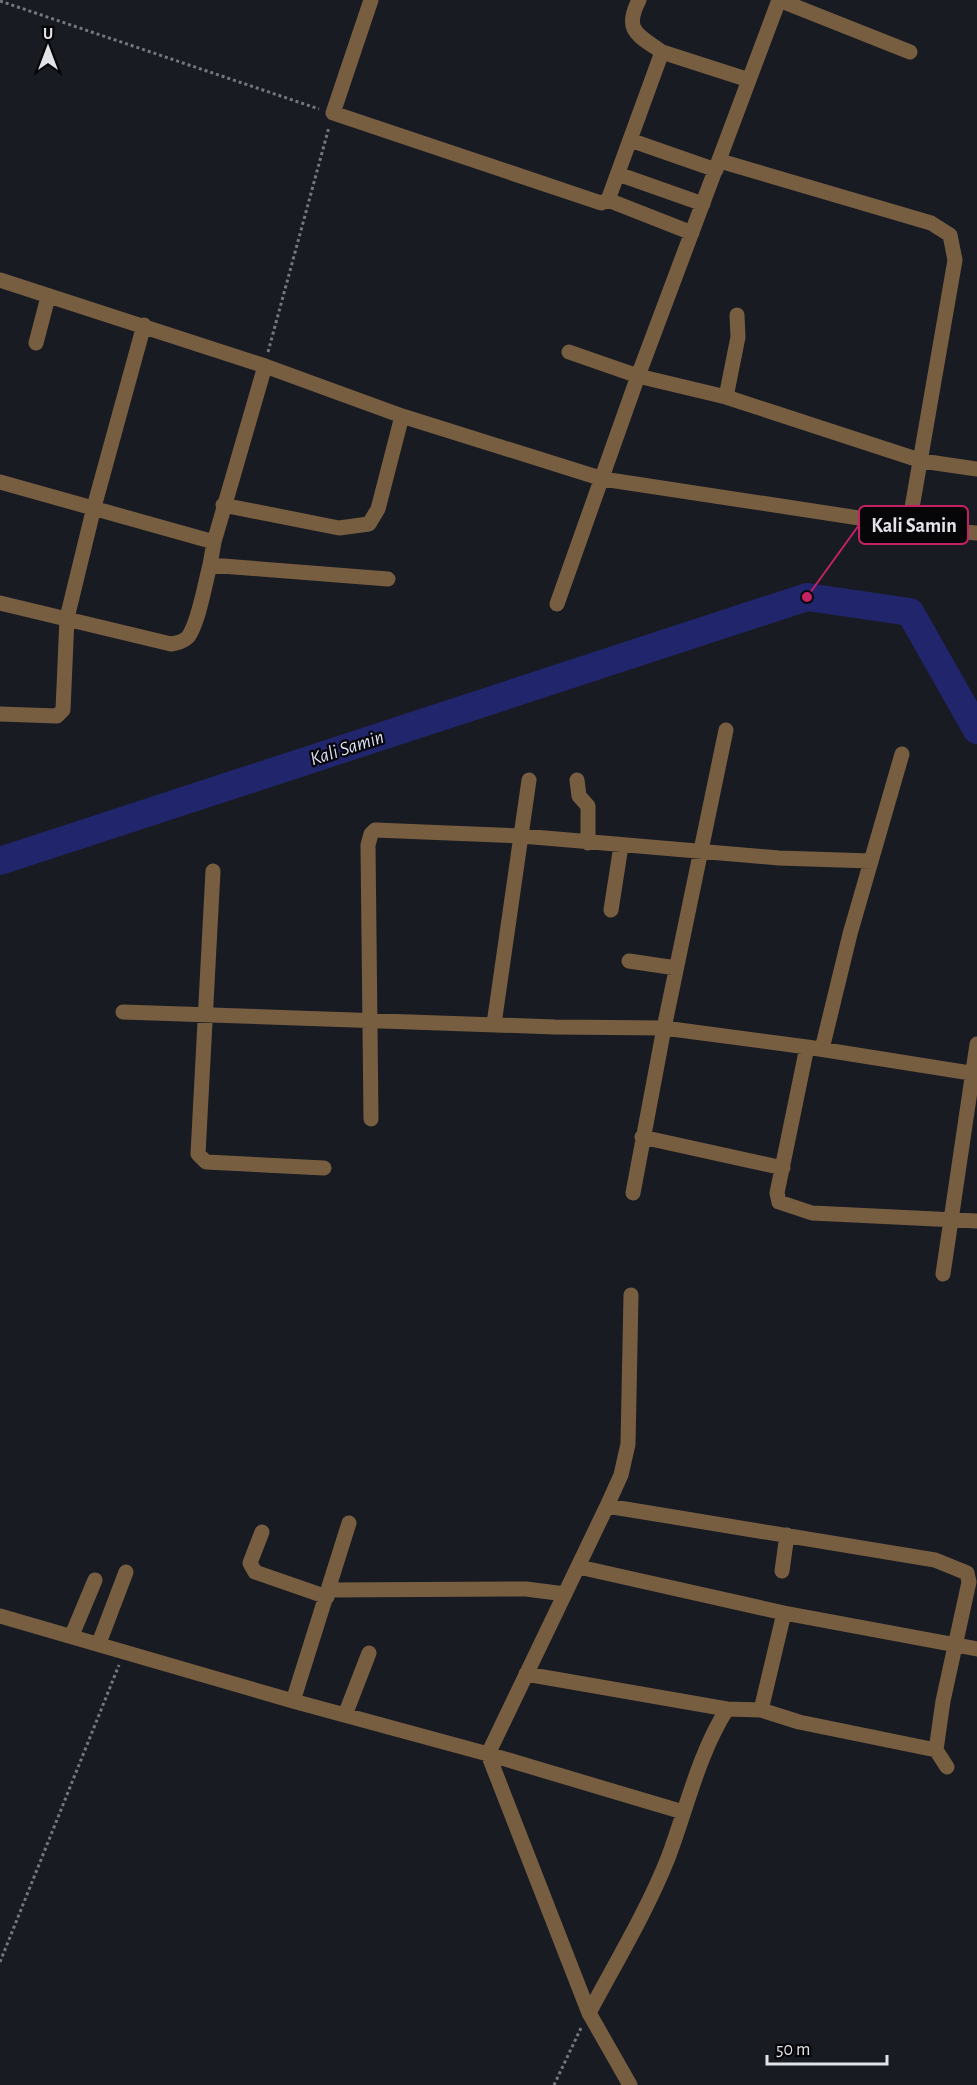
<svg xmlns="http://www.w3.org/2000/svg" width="977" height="2085" viewBox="0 0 977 2085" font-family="'Alegreya Sans',sans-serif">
  <rect width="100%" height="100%" fill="#191b23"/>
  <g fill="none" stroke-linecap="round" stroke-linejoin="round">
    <path stroke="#21256c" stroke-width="28" d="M0,861L807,597L910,612L977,730"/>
    <path stroke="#75777e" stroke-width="3" stroke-dasharray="3 3" stroke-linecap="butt" d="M0,1L319,109
      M268,352L329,127
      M0,1962L119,1665
      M554,2085L581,2028"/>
    <path stroke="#785e41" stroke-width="15" d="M371,0L333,113L601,203L608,200L662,52L749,80
      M639,0C623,31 638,35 662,52
      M779,0L910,52
      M630,140L716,170
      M720,161L931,223L950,235L955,260L909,525
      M618,174L703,204
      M608,200L692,233
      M0,280L265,366L402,416L603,479L938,530L977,533
      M36,343L48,297
      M569,352L638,376L726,397L922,461L977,469
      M726,397L738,337L737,315
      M0,482L214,542L210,565L388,579
      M223,505L339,528L369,524L378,509L402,416
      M214,542L265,366
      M0,603L171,644C177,643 183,642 188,637C199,622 205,583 210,565
      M557,604L638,376L779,0
      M0,714L57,716L63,710L67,618L94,507L144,325
      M577,780L579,796L588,806V843
      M213,871L198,1154L206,1162L324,1168
      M611,910L621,846
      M629,961L676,968
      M123,1012L555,1027L664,1028L807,1047L977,1074
      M494,1024L529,780
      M807,1047L777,1193L779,1202L812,1213L977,1221
      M822,1049L850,934L902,754
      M371,1119L368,845L371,834L375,830L522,836L779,858L871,861
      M642,1137L783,1168
      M633,1193L664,1028L726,730
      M943,1274L977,1044
      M607,1506L621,1475L628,1444L631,1295
      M262,1532L250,1563L255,1572L327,1597
      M579,1567L784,1613L761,1710
      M782,1571L787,1535
      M329,1590L526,1589L565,1594
      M784,1613L977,1649
      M0,1616L293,1701L488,1754L683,1812
      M72,1635L95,1580
      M99,1643L126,1572
      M526,1674L727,1709L761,1710L799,1722L936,1750L947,1767
      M293,1701L349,1523
      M345,1715L369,1653
      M589,2013C616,1962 647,1911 668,1858C687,1808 698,1755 727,1709
      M630,2085L589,2013L488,1754L607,1506L935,1560L967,1573L969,1582L943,1701L936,1750"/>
  </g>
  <g text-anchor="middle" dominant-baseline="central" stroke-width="4.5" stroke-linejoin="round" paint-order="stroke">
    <g font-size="20" font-style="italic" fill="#d8ddf3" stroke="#060609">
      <text transform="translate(347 748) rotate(-18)">Kali Samin</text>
    </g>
  </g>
  <path fill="none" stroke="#c42262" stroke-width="2" d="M807 597L859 525"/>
  <circle fill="#c42262" stroke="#060609" stroke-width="2" cx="807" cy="597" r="6"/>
  <rect fill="#060609" stroke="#c42262" stroke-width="2" x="859" y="506" width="109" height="38" rx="6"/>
  <g font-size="20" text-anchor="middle" font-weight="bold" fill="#e2e3e9">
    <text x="914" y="532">Kali Samin</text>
  </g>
  <g transform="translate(48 48)" stroke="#060609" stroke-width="4.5" paint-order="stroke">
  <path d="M0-4.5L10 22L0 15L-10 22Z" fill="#e2e3e9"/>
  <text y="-9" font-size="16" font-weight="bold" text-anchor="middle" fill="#e2e3e9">U</text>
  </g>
  <path d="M767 2055v9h120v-9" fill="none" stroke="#e2e3e9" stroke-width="3"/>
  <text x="776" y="2055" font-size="18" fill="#e2e3e9" stroke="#060609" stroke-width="4.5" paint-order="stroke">50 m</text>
</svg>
